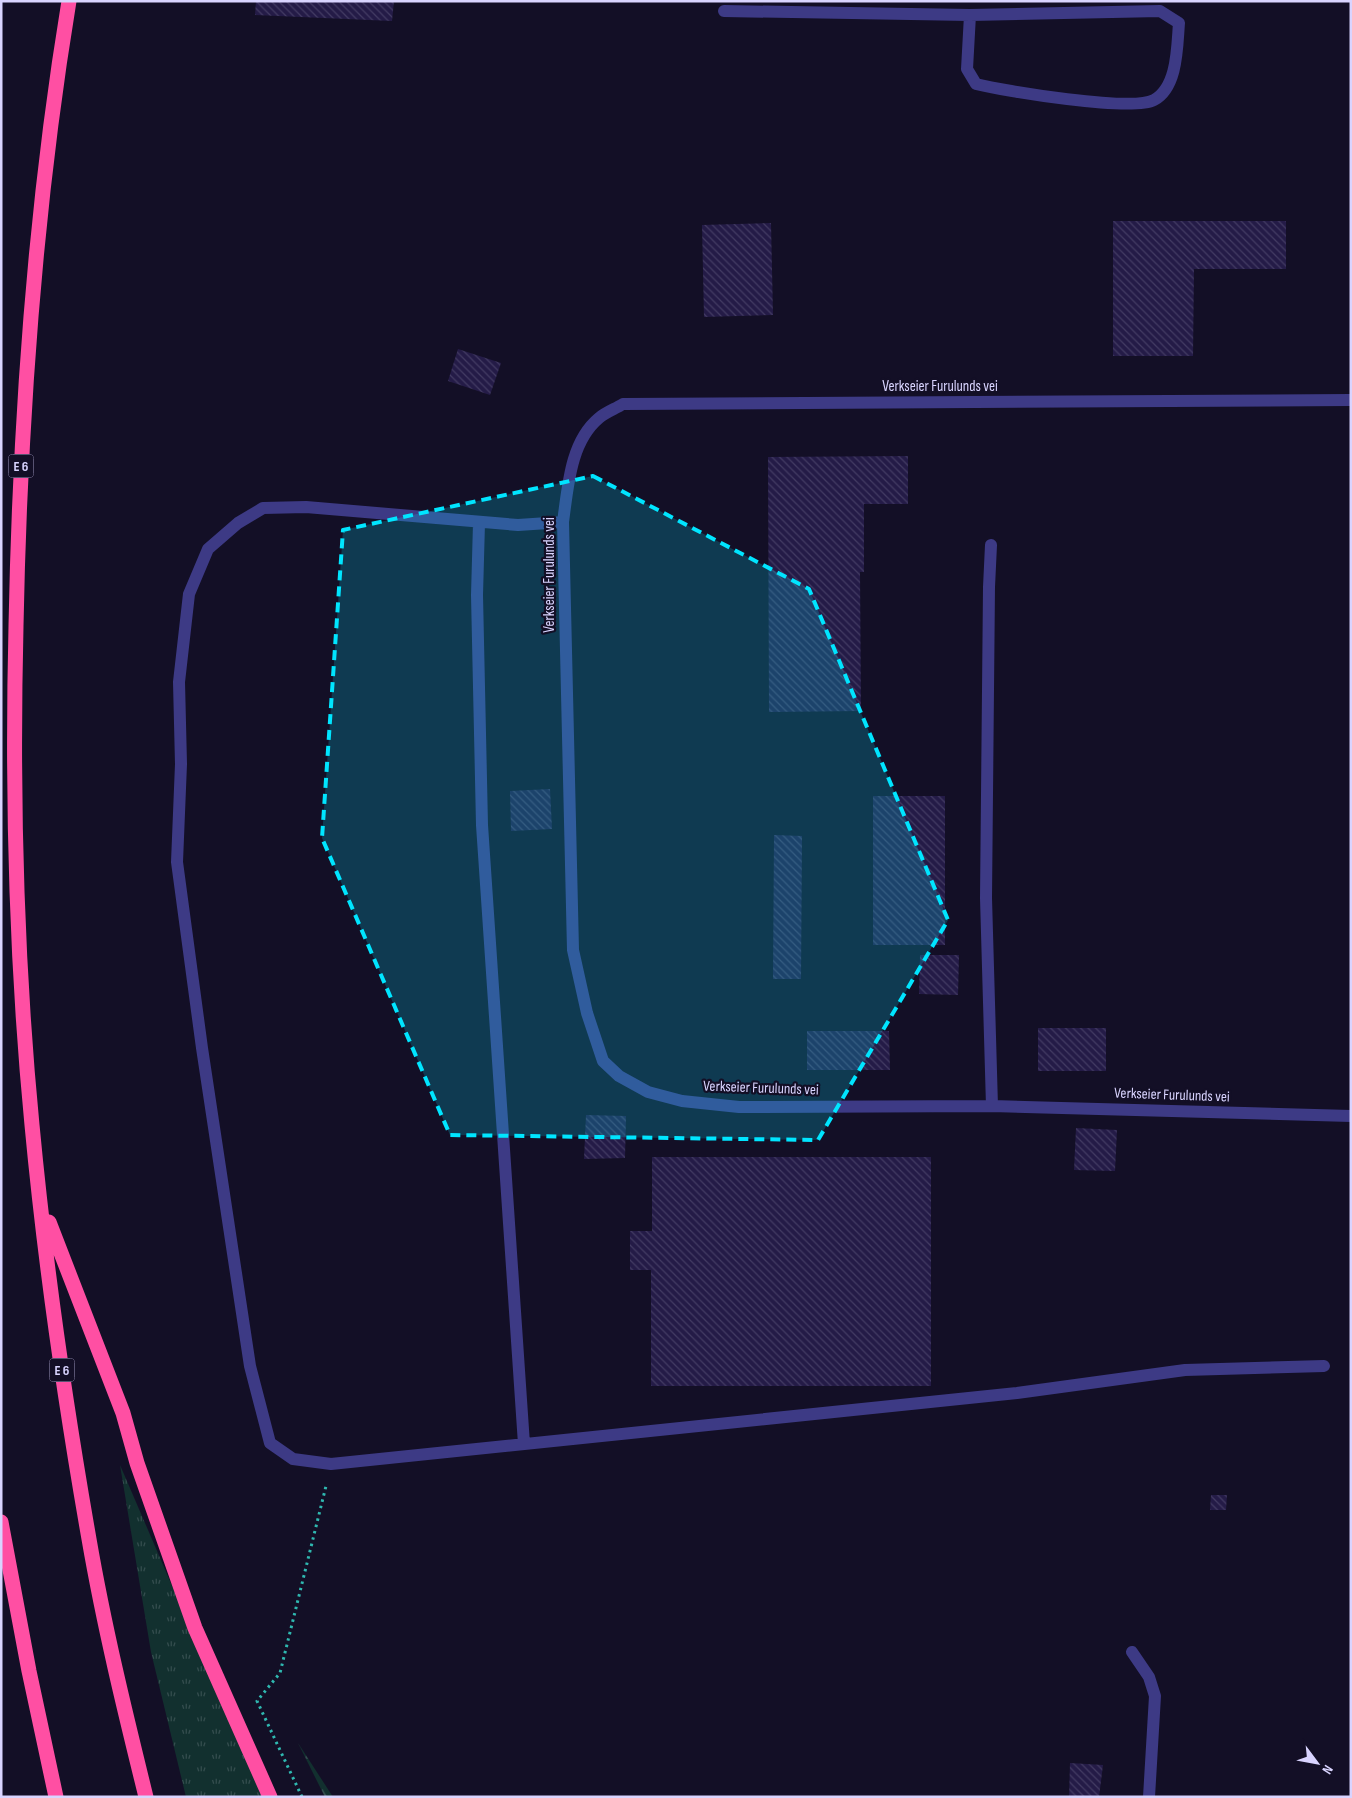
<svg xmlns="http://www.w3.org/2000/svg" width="1352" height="1798" viewBox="0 0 1352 1798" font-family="'Sofia Sans Condensed',sans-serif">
  <defs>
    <pattern id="grass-tufts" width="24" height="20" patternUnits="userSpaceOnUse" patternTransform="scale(1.25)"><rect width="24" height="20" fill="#12302f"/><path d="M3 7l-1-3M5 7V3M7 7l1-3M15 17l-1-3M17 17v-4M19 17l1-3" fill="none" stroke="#344d4e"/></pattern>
    <pattern id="forest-firs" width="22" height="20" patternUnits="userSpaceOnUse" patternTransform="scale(1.25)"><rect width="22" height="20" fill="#12302f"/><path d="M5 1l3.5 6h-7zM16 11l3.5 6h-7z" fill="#344d4e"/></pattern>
    <pattern id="building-back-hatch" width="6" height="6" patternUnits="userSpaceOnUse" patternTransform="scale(1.25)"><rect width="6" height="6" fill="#241b47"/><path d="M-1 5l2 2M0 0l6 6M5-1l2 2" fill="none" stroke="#433b63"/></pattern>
  </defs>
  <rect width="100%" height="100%" fill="#130f26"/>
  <path fill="url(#grass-tufts)" d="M120,1465L263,1797H186L151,1652Z"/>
  <path fill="url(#forest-firs)" d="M298,1743L333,1797H325Z"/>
  <path fill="url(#building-back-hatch)" d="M256,1H394L392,21L255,15Z
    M1113,221H1286V269H1194L1193,356H1113Z
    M771,223L773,315L704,317L702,225Z
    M458,349L501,363L490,395L448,381Z
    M908,456V504H864V572H860L861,711L769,712L768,457Z
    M550,789L552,829L511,831L510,791Z
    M873,796H945V945H873Z
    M774,835L802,836L801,979H773Z
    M920,955H959L958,995L919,994Z
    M1038,1028H1106V1071H1038Z
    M807,1031H889L890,1070H807Z
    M586,1115L626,1116L625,1158L584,1159Z
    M1076,1128L1117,1130L1115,1171L1074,1170Z
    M652,1157H931V1386H651V1270H630V1231H652Z
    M1211,1495H1227L1226,1510H1210Z
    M1070,1763L1103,1765L1099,1797H1069Z"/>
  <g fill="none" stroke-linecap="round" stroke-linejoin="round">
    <path stroke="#2fb8b0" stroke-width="3" stroke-dasharray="2.5 4" stroke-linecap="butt" d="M302,1797L257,1701L280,1673L326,1486"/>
    <path stroke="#3d3a85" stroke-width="12" d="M724,11L970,15L1160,11L1179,23C1177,46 1178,87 1154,100C1132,112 1004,91 976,84L967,69L970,15
      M1351,400L623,404C615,409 606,412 599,418C570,442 568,487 563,522L573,950L587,1013L603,1061L619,1076L648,1092L682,1101L739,1107L992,1106L1351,1116
      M563,522L518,525L306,507L263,508L238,523L208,549L189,594L179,682L181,764L177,862L202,1048L250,1366L270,1443L293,1459L331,1464L1017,1393L1185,1370L1324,1366
      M479,523L477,595L482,825L524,1444
      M991,545L989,587L986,898L992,1106
      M1132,1652L1149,1677L1155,1696L1149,1797"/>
    <path stroke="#ff4fa3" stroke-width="15" d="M69,1C35,207 20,417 16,626C12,792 16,960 32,1125C45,1264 65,1402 89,1539C104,1626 125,1712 146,1797
      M49,1222L123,1413L137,1463L195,1628L270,1797
      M1,1522L29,1671L56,1797"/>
  </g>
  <path fill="#00e5ff" fill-opacity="0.2" stroke="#00e5ff" stroke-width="4" stroke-dasharray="10 6" stroke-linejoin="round" d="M593,476L809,589L948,920L818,1140L450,1135L322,838L343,530Z"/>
  <g text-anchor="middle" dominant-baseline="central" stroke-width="4.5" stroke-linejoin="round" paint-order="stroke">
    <g fill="#130f26" stroke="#9e99be" stroke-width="1">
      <rect x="8.5" y="454.5" width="25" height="23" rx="4"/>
      <rect x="49.5" y="1358.5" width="25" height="23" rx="4"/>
    </g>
    <g font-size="14" font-weight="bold" fill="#d9d4ff">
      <text x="21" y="466">E 6</text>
      <text x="62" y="1370">E 6</text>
    </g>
    <g font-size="15" fill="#d9d4ff" stroke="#130f26">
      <text x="940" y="386">Verkseier Furulunds vei</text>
      <text transform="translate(549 575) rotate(-90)">Verkseier Furulunds vei</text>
      <text transform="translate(761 1088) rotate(2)">Verkseier Furulunds vei</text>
      <text transform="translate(1172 1095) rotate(2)">Verkseier Furulunds vei</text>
    </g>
  </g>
  <rect width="1352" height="1798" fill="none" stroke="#d9d4ff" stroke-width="5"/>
  <g transform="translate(1317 1763) rotate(122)" stroke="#130f26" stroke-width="4" paint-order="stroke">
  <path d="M0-4L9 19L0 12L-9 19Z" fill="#d9d4ff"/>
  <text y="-8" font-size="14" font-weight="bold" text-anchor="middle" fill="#d9d4ff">N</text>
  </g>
</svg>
